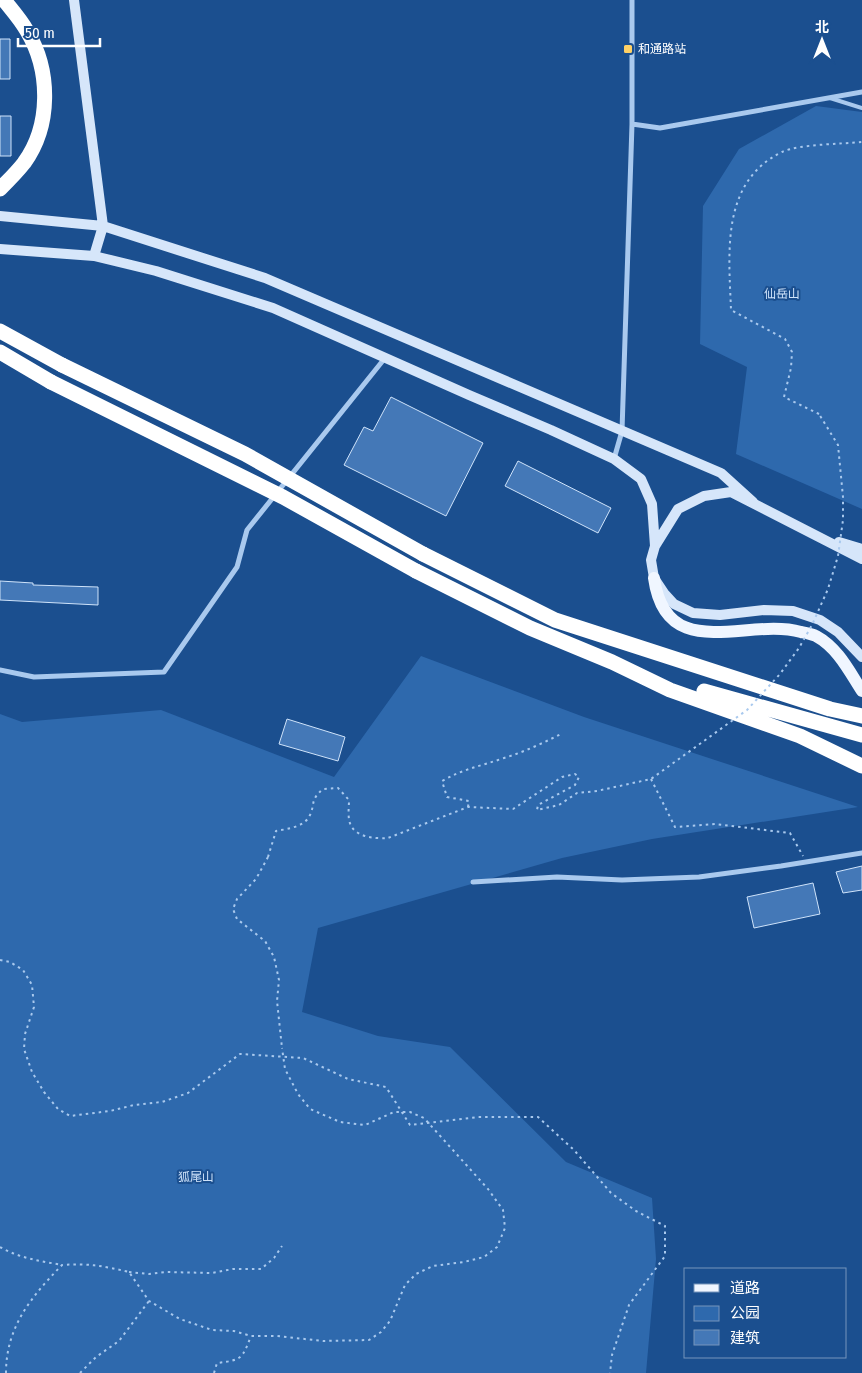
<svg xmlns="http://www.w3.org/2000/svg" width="862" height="1373" viewBox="0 0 862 1373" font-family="'Fira Sans Condensed','Noto Sans SC',sans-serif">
  <rect width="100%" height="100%" fill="#1b4f8f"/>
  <path fill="#2e69ad" d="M816,106L862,112V509L736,454L747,367L700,344L703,206L739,149Z
    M421,656L584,717L858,807L652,839L562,858L318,928L302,1012L378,1036L450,1047L566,1162L652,1198L656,1259L646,1373H0V714L22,722L161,710L334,777Z"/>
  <path fill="#4478b7" stroke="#cfe3fa" d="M0,39H10V79H0Z
    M0,116H11V156H0Z
    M391,397L483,443L446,516L344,465L364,427L373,431Z
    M518,461L611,508L598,533L505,486Z
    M0,581L33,583V585L98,587V605L0,600Z
    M287,719L345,737L338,761L279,744Z
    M862,866V890L843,893L836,872Z
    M813,883L820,914L754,928L747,897Z"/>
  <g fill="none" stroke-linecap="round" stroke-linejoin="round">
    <path stroke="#a9c9ee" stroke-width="2" stroke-dasharray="2.5 4" stroke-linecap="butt" d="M819,414L784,397L791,368L792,352L785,339L731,310C729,254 720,182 782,152C799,144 842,144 862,142
      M651,779L675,827L715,824L790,833L803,856
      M468,807L469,801L447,797L442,781C463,769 481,766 504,758C524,752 543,743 561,734
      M268,857L256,879L237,899L233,909L237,919L265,941L274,957L279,980L277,1001L282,1048
      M0,960L10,962L23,970L32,985L34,1007L25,1034L24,1049L32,1072L44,1092L58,1109L70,1116L110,1111L134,1105L162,1102L188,1093L240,1054L303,1058L348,1079L386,1087L410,1125L478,1117H538L574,1150L611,1193L636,1211L665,1226V1256L629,1305L612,1355L610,1373
      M0,1247C19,1258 40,1261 62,1265
      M129,1272L149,1274L166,1272L212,1273L233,1269H261L274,1258L282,1246
      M80,1373L96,1357L119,1341L149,1301
      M214,1373L217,1363C242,1360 242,1359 251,1336"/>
    <path stroke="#a9c9ee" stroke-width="4" d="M830,98L862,108"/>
    <path stroke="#a9c9ee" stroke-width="5" d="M632,124L660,128L862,92
      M614,459L622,431L632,124V0
      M0,670L34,677L164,672L237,567L247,530L385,358
      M473,882L557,877L622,880L699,877L781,866L862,853"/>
    <path stroke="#d6e6fa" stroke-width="10" d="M74,0L103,226L94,256
      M0,216L103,226L265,278L721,473L753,502
      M0,249L94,256L156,271L273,308L469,395L551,430L614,459L641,479L652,504L655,546L651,560L654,578L664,593L674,604L693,613L720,615L764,610L793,611L820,620L838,632L862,657
      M839,542L862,549
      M655,546L678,509L704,496L731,492L862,559"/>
    <path stroke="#f0f6ff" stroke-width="12" d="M654,578C666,665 747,617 801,632C806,633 812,634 816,636C838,648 849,671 862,691"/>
    <path stroke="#fff" stroke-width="15" d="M0,189C8,181 17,172 24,163C51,126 51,71 27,31C21,20 12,10 4,0
      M0,331L62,365
      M0,352L51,382
      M423,554L555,620L830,709L862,716
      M416,571L530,628L612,662L670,690L800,736L862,766
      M704,691L862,735"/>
    <path stroke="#a9c9ee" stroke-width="2" stroke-dasharray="2.5 4" stroke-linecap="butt" d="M268,857L276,831C287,829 303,827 309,817C316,804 309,801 323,789L338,788L349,800C349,806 348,813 349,819C351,837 374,839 388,838L468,807L513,809L562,777L575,774L579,777L575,785L538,805L537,810L559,805L577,793L597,791L651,779L747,710L780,674L799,648L812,625L828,589L838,556L843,520V497L838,445L819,414
      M6,1373C6,1327 31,1297 62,1265C88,1263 103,1266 129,1272L149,1301L180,1319L212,1330L234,1331L251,1336H277L323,1341L369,1340L381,1332L390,1321L405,1285L416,1274L433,1266L464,1262L484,1257L497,1247L505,1228L503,1210L488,1189L424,1118L410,1112H394L365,1125L340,1122L310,1109L298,1094L285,1069L282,1048"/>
    <path stroke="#fff" stroke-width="15" d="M62,365L245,454L423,554
      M51,382L283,497L416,571"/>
  </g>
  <rect fill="#ffd166" stroke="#1b4f8f" stroke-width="2" x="623" y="44" width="10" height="10" rx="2.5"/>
  <g text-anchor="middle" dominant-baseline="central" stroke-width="4" stroke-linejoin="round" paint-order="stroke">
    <g font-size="12" fill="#fff" stroke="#1b4f8f" text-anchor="start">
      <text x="638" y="49">和通路站</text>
    </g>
    <g font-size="12" fill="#cfe3fa" stroke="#1b4f8f">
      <text x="782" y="294">仙岳山</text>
      <text x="196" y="1177">狐尾山</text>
    </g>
  </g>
  <rect x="684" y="1268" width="162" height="90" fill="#1b4f8f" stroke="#7695bc"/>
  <rect x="694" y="1284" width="25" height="8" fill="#f0f6ff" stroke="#7695bc"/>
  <text x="730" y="1293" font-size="15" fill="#ffffff">道路</text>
  <rect x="694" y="1306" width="25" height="15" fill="#2e69ad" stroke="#7695bc"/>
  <text x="730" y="1318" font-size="15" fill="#ffffff">公园</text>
  <rect x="694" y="1330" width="25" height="15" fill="#4478b7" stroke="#7695bc"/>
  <text x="730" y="1343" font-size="15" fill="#ffffff">建筑</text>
  <g transform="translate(822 40)" stroke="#1b4f8f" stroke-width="4" paint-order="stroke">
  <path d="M0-4L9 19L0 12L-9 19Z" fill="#ffffff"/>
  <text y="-8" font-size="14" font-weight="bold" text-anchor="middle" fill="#ffffff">北</text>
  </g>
  <path d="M18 38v8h82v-8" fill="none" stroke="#ffffff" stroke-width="2.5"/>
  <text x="25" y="38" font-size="15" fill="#ffffff" stroke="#1b4f8f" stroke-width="4" paint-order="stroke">50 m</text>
</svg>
